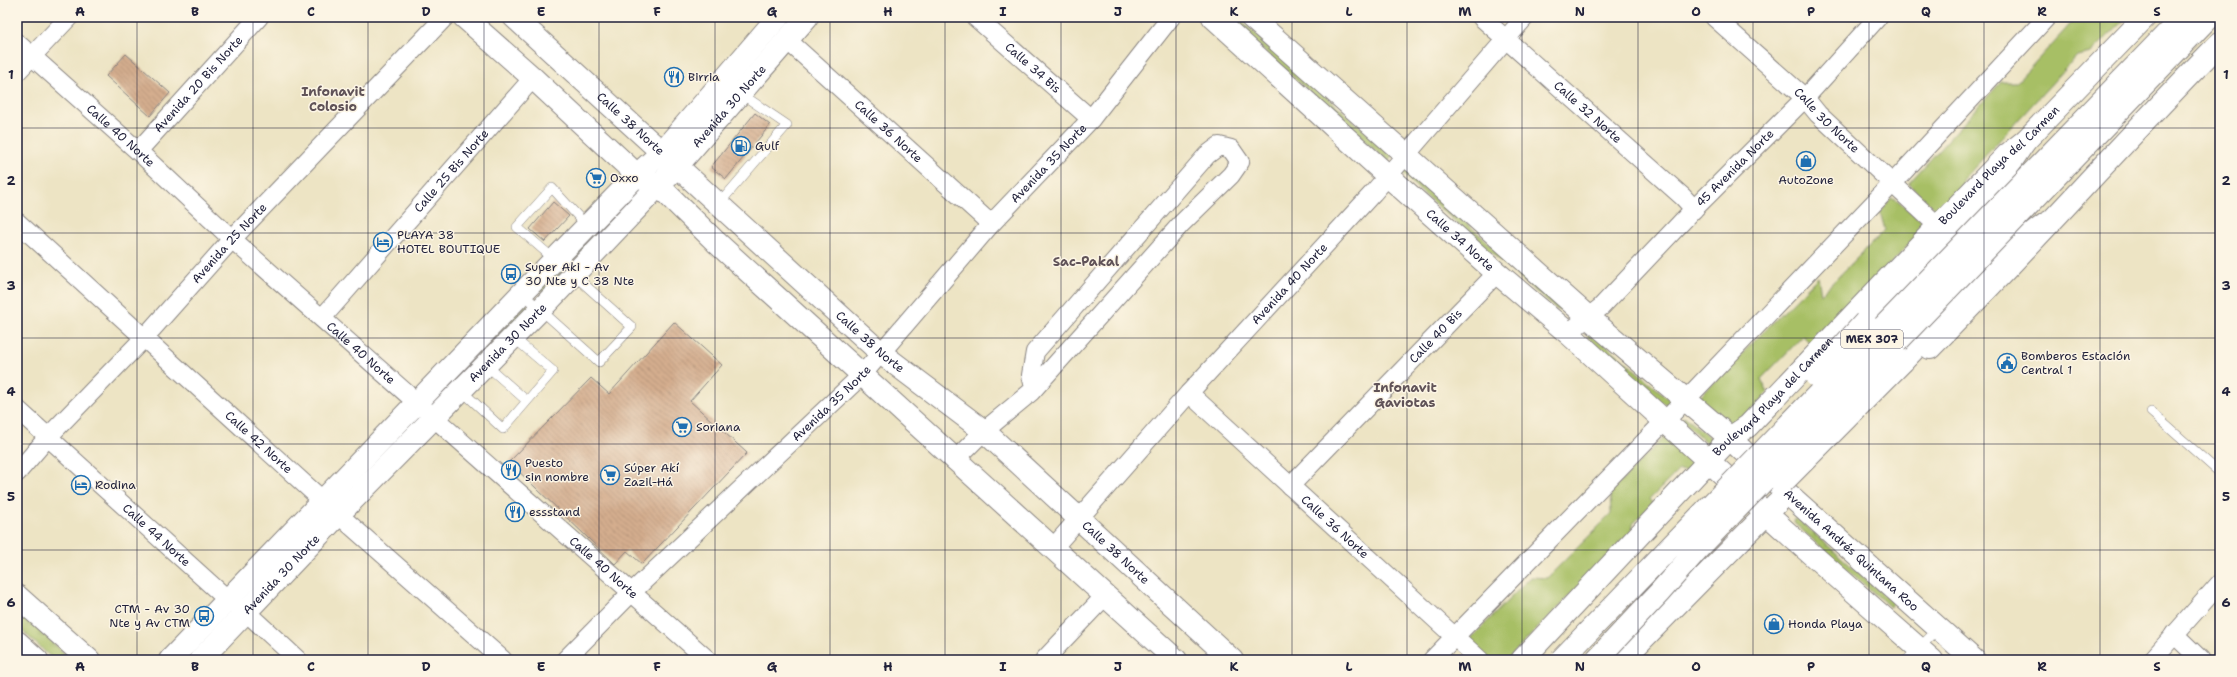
<svg xmlns="http://www.w3.org/2000/svg" width="2237" height="677" viewBox="0 0 2237 677" font-family="'Shantell Sans',sans-serif">
  <defs>
    <pattern id="grass-tufts" width="24" height="20" patternUnits="userSpaceOnUse"><rect width="24" height="20" fill="#a7bf65"/><path d="M3 7l-1-3M5 7V3M7 7l1-3M15 17l-1-3M17 17v-4M19 17l1-3" fill="none" stroke="#889b54"/></pattern>
    <pattern id="building-back-hatch" width="6" height="6" patternUnits="userSpaceOnUse"><rect width="6" height="6" fill="#d4ad8e"/><path d="M-1 5l2 2M0 0l6 6M5-1l2 2" fill="none" stroke="#ac8c75"/></pattern>
  </defs>
  <rect width="100%" height="100%" fill="#fcf5e5"/>
  <filter id="ink" filterUnits="userSpaceOnUse"><feTurbulence type="fractalNoise" baseFrequency=".025" numOctaves="2"/><feDisplacementMap in="SourceGraphic" scale="8" xChannelSelector="R" yChannelSelector="G"/><feConvolveMatrix kernelMatrix="1 2 1 2 8 2 1 2 1" color-interpolation-filters="sRGB"/></filter>
  <filter id="wash" filterUnits="userSpaceOnUse"><feTurbulence type="fractalNoise" baseFrequency=".012" numOctaves="4" result="noise"/><feDisplacementMap in="SourceGraphic" scale="16" xChannelSelector="R" yChannelSelector="G"/><feGaussianBlur stdDeviation="0.9" result="paint"/><feColorMatrix in="noise" values="0 0 0 0 0 0 0 0 0 0 0 0 0 0 0 0 0 1.4 0 .05"/><feComposite in="paint" operator="in"/></filter>
  <g filter="url(#wash)">
    <rect width="100%" height="100%" fill="#ede4c4"/>
    <path fill="url(#grass-tufts)" stroke="#647050" d="M1226,17H1237L1393,156L1388,162Z
      M1406,171L1561,305V309L1557,310L1418,189L1403,173Z
      M637,189L640,191L544,291H541V288Z
      M526,304L529,306L438,399L435,398Z
      M1587,333H1592L1670,400L1668,405L1661,402L1588,338Z
      M1684,416L1714,441L1710,446L1683,421Z
      M1795,519L1800,521L1893,603L1890,607L1794,523Z
      M17,610L72,660H54L17,626Z"/>
    <path fill="#a7bf65" stroke="#647050" d="M2077,17H2127L2091,53L2077,56L1963,180V191L1940,213L1908,184L2001,82H2017Z
      M1891,198L1896,199L1927,226L1812,345L1803,336L1761,379L1768,393L1738,424L1728,426L1698,398L1818,277L1821,294L1885,230L1880,212Z
      M1667,434L1698,463L1689,472L1679,470L1650,499L1653,503L1633,524V530L1507,660H1489L1470,643L1471,638L1531,577L1547,578L1611,514L1610,493Z"/>
    <g id="blocks">
      <path fill="url(#building-back-hatch)" d="M126,54L170,93L150,116L106,76Z
        M755,113L770,125L726,179L711,167Z
        M553,202L569,216L545,242L530,229Z
        M674,322L722,365L690,401L747,453L642,564L627,551L615,564L509,462L591,378L609,394Z"/>
    </g>
  </g>
  <g filter="url(#ink)">
    <use href="#blocks" fill-opacity="0" stroke="#888380" stroke-width="1"/>
    <g fill="none" stroke-linecap="round" stroke-linejoin="round">
      <g stroke="#888380" stroke-width="10">
        <path id="lane" d="M718,205L787,125L740,93
          M555,260L517,227L552,188L587,226
          M522,293L599,362L632,327L574,275
          M486,365L527,401
          M461,390L503,429L553,371L514,338
          M2151,412L2220,473
          M1907,660L1938,629"/>
      </g>
      <g stroke="#888380" stroke-width="20">
        <g id="street">
          <path id="s1" d="M975,17L1091,119"/>
          <path id="s2" d="M1481,17L1683,197L1694,209"/>
          <path id="s3" d="M1714,17L1805,98L1818,114L1938,226"/>
          <path id="s4" d="M786,39L991,224"/>
          <path id="s5" d="M17,43L138,151L232,239L708,660"/>
          <path d="M17,72L69,17"/>
          <path id="s6" d="M138,151L259,17"/>
          <path id="s7" d="M17,222L322,500L503,660"/>
          <path id="s8" d="M322,318L533,78"/>
          <path id="s9" d="M1568,333L1601,307L1694,209L1805,98L1878,17"/>
          <path id="s10" d="M1189,393L1480,660"/>
          <path id="s11" d="M17,409L227,599L245,611L298,660"/>
          <path d="M954,461L984,431L1031,392L1181,224L1231,175L1240,162L1231,149L1219,146L1207,155L1035,352L1031,375L1034,387"/>
          <path id="s12" d="M17,473L48,437L144,338L232,239L445,17"/>
          <path id="s13" d="M1290,486L1497,273"/>
          <path id="s14" d="M1052,549L1189,393L1373,193L1525,17"/>
          <path d="M2174,634L2201,660"/>
          <path id="s15" d="M565,660L632,592L862,375L991,224L1091,119L1171,17"/>
          <path d="M1044,660L1104,597"/>
          <path d="M1432,660L1695,390L1892,184L2047,17"/>
          <path d="M2152,660L2220,583"/>
        </g>
      </g>
      <g stroke="#888380" stroke-width="24">
        <g id="secondary">
          <path d="M464,17L533,78L637,175L658,185L716,242L1176,660"/>
          <path id="s16" d="M514,17L882,354L984,431L1232,660"/>
          <path id="s17" d="M1213,17L1388,176L1497,273L1568,333L1793,538L1932,660"/>
          <path id="s18" d="M1251,17L1588,317L1720,429L1787,493L1974,660"/>
          <path d="M1930,348C2029,248 2122,143 2220,43"/>
          <path d="M17,596L89,660"/>
          <path d="M17,642L37,660"/>
          <path d="M170,660L522,293L637,175L662,152L778,17"/>
          <path id="s19" d="M200,660L339,514L541,309L678,165L807,17"/>
          <path id="s20" d="M1522,660L1730,438L1748,426L1938,226L2007,155L2025,141L2145,17"/>
          <path d="M1622,660L1777,503"/>
        </g>
      </g>
      <g stroke="#888380" stroke-width="24">
        <path id="highway" d="M1865,322C1920,264 1982,208 2025,141
          M1903,361L2005,254L2047,223"/>
      </g>
      <use href="#lane" stroke="#fff" stroke-width="9"/>
      <use href="#street" stroke="#fff" stroke-width="18"/>
      <use href="#secondary" stroke="#fff" stroke-width="22"/>
      <use href="#highway" stroke="#fff" stroke-width="22"/>
      <g stroke="#888380" stroke-width="24" stroke-linecap="butt">
        <path id="highway-bridge" d="M1816,376L1865,322
          M1782,483L1903,361
          M1561,660L2183,17
          M1596,660L1659,593L1696,551L2209,17"/>
      </g>
      <use href="#highway-bridge" stroke="#fff" stroke-width="22"/>
    </g>
  </g>
  <path fill="none" stroke="#22223b" stroke-width="1" stroke-opacity="0.55" d="M137,17V660M253,17V660M368,17V660M484,17V660M599,17V660M715,17V660M830,17V660M945,17V660M1061,17V660M1176,17V660M1292,17V660M1407,17V660M1522,17V660M1638,17V660M1753,17V660M1869,17V660M1984,17V660M2100,17V660M17,128H2220M17,233H2220M17,338H2220M17,444H2220M17,550H2220"/>
  <defs>
    <g id="restaurant-ring" transform="scale(1)"><circle r="9.5" fill="#fcf5e5" stroke="#1f6fb2" stroke-width="1.5"/><path d="M-5-6h1v4h1v-4h1v4h1v-4h1v5L-1.5 .5V6h-2V.5L-5-1ZM5-6V6H3V1.5H1.5Q1.5-4 5-6Z" fill="#1f6fb2"/></g>
    <g id="fuel-ring" transform="scale(1)"><circle r="9.5" fill="#fcf5e5" stroke="#1f6fb2" stroke-width="1.5"/><path d="M-5.5-6h7V0h2V4h1.3V-2.5L3-4.5l.8-.8L6-3V5H2.5V1h-1V6h-7ZM-4.2-4.7v3.2H.2V-4.7Z" fill="#1f6fb2"/></g>
    <g id="shop-ring" transform="scale(1)"><circle r="9.5" fill="#fcf5e5" stroke="#1f6fb2" stroke-width="1.5"/><path d="M-5-2.5h2.3a2.7 3.5 0 0 1 5.4 0H5L5.5 6h-11ZM-1.5-2.5h3a1.5 2.3 0 0 0-3 0Z" fill="#1f6fb2"/></g>
    <g id="supermarket-ring" transform="scale(1)"><circle r="9.5" fill="#fcf5e5" stroke="#1f6fb2" stroke-width="1.5"/><path d="M-6-5.5h2.5l.6 2H6L4.5 2H-2.5L-4.4-4H-6ZM-1.5 3.2a1.3 1.3 0 1 0 .1 0ZM3 3.2a1.3 1.3 0 1 0 .1 0Z" fill="#1f6fb2"/></g>
    <g id="hotel-ring" transform="scale(1)"><circle r="9.5" fill="#fcf5e5" stroke="#1f6fb2" stroke-width="1.5"/><path d="M-6-4.5h1.5V1H6V5H4.5V3h-9V5H-6ZM-4 0a1.8 1.8 0 1 1 3.6 0ZM.5 0V-2.5h3Q6-2.5 6 0Z" fill="#1f6fb2"/></g>
    <g id="bus-ring" transform="scale(1)"><circle r="9.5" fill="#fcf5e5" stroke="#1f6fb2" stroke-width="1.5"/><path d="M-5-6H5V4H4V6H2V4H-2V6H-4V4H-5ZM-3.5-4V0h7V-4ZM-3.5 1.2v1.5H-2V1.2ZM2 1.2v1.5H3.5V1.2Z" fill="#1f6fb2"/></g>
    <g id="civic-ring" transform="scale(1)"><circle r="9.5" fill="#fcf5e5" stroke="#1f6fb2" stroke-width="1.5"/><path d="M-.6-6.5H3V-4.5H.6V-3L4-1V1h2V6H-6V1h2V-1L-.6-3ZM-1.2 2.5V6h2.4V2.5Z" fill="#1f6fb2"/></g>
  </defs>
  <g fill-rule="evenodd">
    <use href="#restaurant-ring" x="674" y="77"/>
    <use href="#fuel-ring" x="741" y="146"/>
    <use href="#shop-ring" x="1806" y="161"/>
    <use href="#supermarket-ring" x="596" y="178"/>
    <use href="#hotel-ring" x="383" y="242"/>
    <use href="#bus-ring" x="511" y="274"/>
    <use href="#civic-ring" x="2007" y="363"/>
    <use href="#supermarket-ring" x="682" y="427"/>
    <use href="#restaurant-ring" x="511" y="470"/>
    <use href="#supermarket-ring" x="610" y="475"/>
    <use href="#hotel-ring" x="81" y="485"/>
    <use href="#restaurant-ring" x="515" y="512"/>
    <use href="#bus-ring" x="204" y="616"/>
    <use href="#shop-ring" x="1774" y="624"/>
  </g>
  <g text-anchor="middle" dominant-baseline="central" stroke-width="3" stroke-linejoin="round" paint-order="stroke">
    <rect fill="#fcf5e5" stroke="#63616e" stroke-width="1" x="1841" y="330" width="62" height="18" rx="3"/>
    <g font-size="11" font-weight="bold" fill="#22223b">
      <text x="1872" y="339">MEX 307</text>
    </g>
    <g font-size="12" fill="#22223b" stroke="#fcf5e5">
      <text stroke="none"><textPath href="#s1" startOffset="77">Calle 34 Bis</textPath></text>
      <text stroke="none"><textPath href="#s6" startOffset="90">Avenida 20 Bis Norte</textPath></text>
      <text stroke="none"><textPath href="#s19" startOffset="766">Avenida 30 Norte</textPath></text>
      <text stroke="none"><textPath href="#s2" startOffset="143">Calle 32 Norte</textPath></text>
      <text stroke="none"><textPath href="#s3" startOffset="153">Calle 30 Norte</textPath></text>
      <text stroke="none"><textPath href="#s16" startOffset="158">Calle 38 Norte</textPath></text>
      <text stroke="none"><textPath href="#s4" startOffset="138">Calle 36 Norte</textPath></text>
      <text stroke="none"><textPath href="#s5" startOffset="139">Calle 40 Norte</textPath></text>
      <text stroke="none"><textPath href="#s15" startOffset="694">Avenida 35 Norte</textPath></text>
      <text stroke="none"><textPath href="#s20" startOffset="688">Boulevard Playa del Carmen</textPath></text>
      <text stroke="none"><textPath href="#s9" startOffset="235">45 Avenida Norte</textPath></text>
      <text stroke="none"><textPath href="#s8" startOffset="196">Calle 25 Bis Norte</textPath></text>
      <text stroke="none"><textPath href="#s17" startOffset="333">Calle 34 Norte</textPath></text>
      <text stroke="none"><textPath href="#s12" startOffset="313">Avenida 25 Norte</textPath></text>
      <text stroke="none"><textPath href="#s14" startOffset="356">Avenida 40 Norte</textPath></text>
      <text stroke="none"><textPath href="#s13" startOffset="209">Calle 40 Bis</textPath></text>
      <text stroke="none"><textPath href="#s16" startOffset="482">Calle 38 Norte</textPath></text>
      <text stroke="none"><textPath href="#s19" startOffset="442">Avenida 30 Norte</textPath></text>
      <text stroke="none"><textPath href="#s5" startOffset="463">Calle 40 Norte</textPath></text>
      <text stroke="none"><textPath href="#s20" startOffset="364">Boulevard Playa del Carmen</textPath></text>
      <text stroke="none"><textPath href="#s15" startOffset="370">Avenida 35 Norte</textPath></text>
      <text stroke="none"><textPath href="#s7" startOffset="327">Calle 42 Norte</textPath></text>
      <text stroke="none"><textPath href="#s10" startOffset="198">Calle 36 Norte</textPath></text>
      <text stroke="none"><textPath href="#s11" startOffset="188">Calle 44 Norte</textPath></text>
      <text stroke="none"><textPath href="#s18" startOffset="803">Avenida Andrés Quintana Roo</textPath></text>
      <text stroke="none"><textPath href="#s16" startOffset="806">Calle 38 Norte</textPath></text>
      <text stroke="none"><textPath href="#s5" startOffset="787">Calle 40 Norte</textPath></text>
      <text stroke="none"><textPath href="#s19" startOffset="118">Avenida 30 Norte</textPath></text>
    </g>
    <g font-size="12" fill="#22223b" stroke="#fcf5e5" text-anchor="start">
      <text x="688" y="77">Birria</text>
      <text x="755" y="146">Gulf</text>
      <text x="610" y="178">Oxxo</text>
      <text x="1806" y="180" text-anchor="middle">AutoZone</text>
      <text x="397" y="235">PLAYA 38<tspan x="397" dy="14">HOTEL BOUTIQUE</tspan></text>
      <text x="525" y="267">Super Aki - Av<tspan x="525" dy="14">30 Nte y C 38 Nte</tspan></text>
      <text x="2021" y="356">Bomberos Estación<tspan x="2021" dy="14">Central 1</tspan></text>
      <text x="696" y="427">Soriana</text>
      <text x="525" y="463">Puesto<tspan x="525" dy="14">sin nombre</tspan></text>
      <text x="624" y="468">Súper Akí<tspan x="624" dy="14">Zazil-Há</tspan></text>
      <text x="95" y="485">Rodina</text>
      <text x="529" y="512">essstand</text>
      <text x="190" y="609" text-anchor="end">CTM - Av 30<tspan x="190" dy="14">Nte y Av CTM</tspan></text>
      <text x="1788" y="624">Honda Playa</text>
    </g>
    <g font-size="13" font-weight="bold" fill="#605358" stroke="#fcf5e5">
      <text x="333" y="91">Infonavit<tspan x="333" dy="15">Colosio</tspan></text>
      <text x="1086" y="261">Sac-Pakal</text>
      <text x="1405" y="387">Infonavit<tspan x="1405" dy="15">Gaviotas</tspan></text>
    </g>
  </g>
  <rect width="2237" height="677" fill="none" stroke="#fcf5e5" stroke-width="44"/>
  <rect x="22" y="22" width="2193" height="633" fill="none" stroke="#22223b" stroke-width="1.5"/>
  <g font-size="13" text-anchor="middle" font-weight="bold" fill="#22223b">
    <text x="80" y="16">A</text>
    <text x="195" y="16">B</text>
    <text x="311" y="16">C</text>
    <text x="426" y="16">D</text>
    <text x="541" y="16">E</text>
    <text x="657" y="16">F</text>
    <text x="772" y="16">G</text>
    <text x="888" y="16">H</text>
    <text x="1003" y="16">I</text>
    <text x="1118" y="16">J</text>
    <text x="1234" y="16">K</text>
    <text x="1349" y="16">L</text>
    <text x="1465" y="16">M</text>
    <text x="1580" y="16">N</text>
    <text x="1696" y="16">O</text>
    <text x="1811" y="16">P</text>
    <text x="1926" y="16">Q</text>
    <text x="2042" y="16">R</text>
    <text x="2157" y="16">S</text>
    <text x="11" y="79">1</text>
    <text x="2226" y="79">1</text>
    <text x="11" y="185">2</text>
    <text x="2226" y="185">2</text>
    <text x="11" y="290">3</text>
    <text x="2226" y="290">3</text>
    <text x="11" y="396">4</text>
    <text x="2226" y="396">4</text>
    <text x="11" y="501">5</text>
    <text x="2226" y="501">5</text>
    <text x="11" y="607">6</text>
    <text x="2226" y="607">6</text>
    <text x="80" y="671">A</text>
    <text x="195" y="671">B</text>
    <text x="311" y="671">C</text>
    <text x="426" y="671">D</text>
    <text x="541" y="671">E</text>
    <text x="657" y="671">F</text>
    <text x="772" y="671">G</text>
    <text x="888" y="671">H</text>
    <text x="1003" y="671">I</text>
    <text x="1118" y="671">J</text>
    <text x="1234" y="671">K</text>
    <text x="1349" y="671">L</text>
    <text x="1465" y="671">M</text>
    <text x="1580" y="671">N</text>
    <text x="1696" y="671">O</text>
    <text x="1811" y="671">P</text>
    <text x="1926" y="671">Q</text>
    <text x="2042" y="671">R</text>
    <text x="2157" y="671">S</text>
  </g>
</svg>
